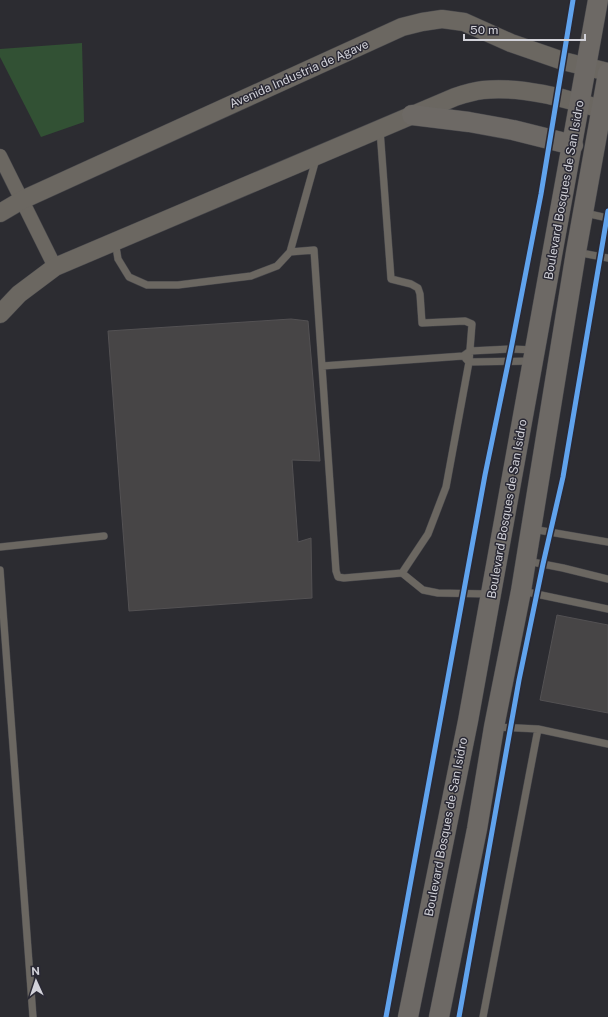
<svg xmlns="http://www.w3.org/2000/svg" width="608" height="1017" viewBox="0 0 608 1017" font-family="'Public Sans',sans-serif">
  <rect width="100%" height="100%" fill="#2c2c31"/>
  <path fill="#325134" d="M82,43L84,122L41,137L0,57V49Z"/>
  <path fill="#474546" stroke="#535153" d="M291,319L308,321L320,461L292,460L298,542L311,538L312,598L129,611L108,331Z
    M557,615L608,625V713L540,700Z"/>
  <g fill="none" stroke-linecap="round" stroke-linejoin="round">
    <g stroke="#47474b" stroke-width="8">
      <path id="service" d="M380,130L391,279L411,284L418,288L420,294L422,323L465,321L472,324L469,362L446,487L428,534L402,573
        M585,213L608,218
        M115,241L118,259L129,277L147,285H178L251,276L277,266L290,252L316,159
        M290,252L314,250L336,571L338,577L344,578L402,573L423,590L438,593L489,594
        M576,252L608,258
        M466,359L469,362L532,361
        M322,366L463,356L470,351L511,349L534,350
        M532,529L608,542
        M0,547L104,536
        M527,561L563,568L608,579
        M0,570L33,1017
        M522,591L608,609
        M496,727L538,729L608,744
        M483,1017L538,729"/>
    </g>
    <g stroke="#47474b" stroke-width="15">
      <path id="minor" d="M0,156L55,267"/>
    </g>
    <g stroke="#47474b" stroke-width="19">
      <path id="tertiary" d="M0,213L22,200L402,27L422,22L442,19L464,22L511,43L563,61L608,72
        M0,314L19,294L55,267L455,97C464,94 474,91 483,90C522,86 564,98 601,109"/>
    </g>
    <g stroke="#47474b" stroke-width="21">
      <path id="secondary" d="M412,115L469,122L513,130L573,145
        M408,1017L468,721L598,0
        M439,1017L477,829L494,727L521,591L576,252L608,73"/>
    </g>
    <use href="#service" stroke="#6b6761" stroke-width="7"/>
    <use href="#minor" stroke="#6b6761" stroke-width="14"/>
    <use href="#tertiary" stroke="#6b6761" stroke-width="18"/>
    <use href="#secondary" stroke="#6d6965" stroke-width="20"/>
    <g stroke="#2a2934" stroke-width="8">
      <path id="cycleway" d="M386,1017L485,475L511,349L541,194L573,0
        M459,1017L519,680L543,564L563,477L608,211"/>
    </g>
    <use href="#cycleway" stroke="#60a3ed" stroke-width="5"/>
  </g>
  <g text-anchor="middle" dominant-baseline="central" stroke-width="3" stroke-linejoin="round" paint-order="stroke">
    <g font-size="12" fill="#d2d2d9" stroke="#2a2934">
      <text transform="translate(299 74) rotate(-24)">Avenida Industria de Agave</text>
      <text transform="translate(564 190) rotate(-80)">Boulevard Bosques de San Isidro</text>
      <text transform="translate(507 509) rotate(-80)">Boulevard Bosques de San Isidro</text>
      <text transform="translate(446 827) rotate(-79)">Boulevard Bosques de San Isidro</text>
    </g>
  </g>
  <g transform="translate(36 981) rotate(357)" stroke="#2a2934" stroke-width="3" paint-order="stroke">
  <path d="M0-3L7 15L0 10L-7 15Z" fill="#d2d2d9"/>
  <text y="-6" font-size="11" font-weight="bold" text-anchor="middle" fill="#d2d2d9">N</text>
  </g>
  <path d="M464 34v6h121v-6" fill="none" stroke="#d2d2d9" stroke-width="2"/>
  <text x="470" y="34" font-size="12" fill="#d2d2d9" stroke="#2a2934" stroke-width="3" paint-order="stroke">50 m</text>
</svg>
